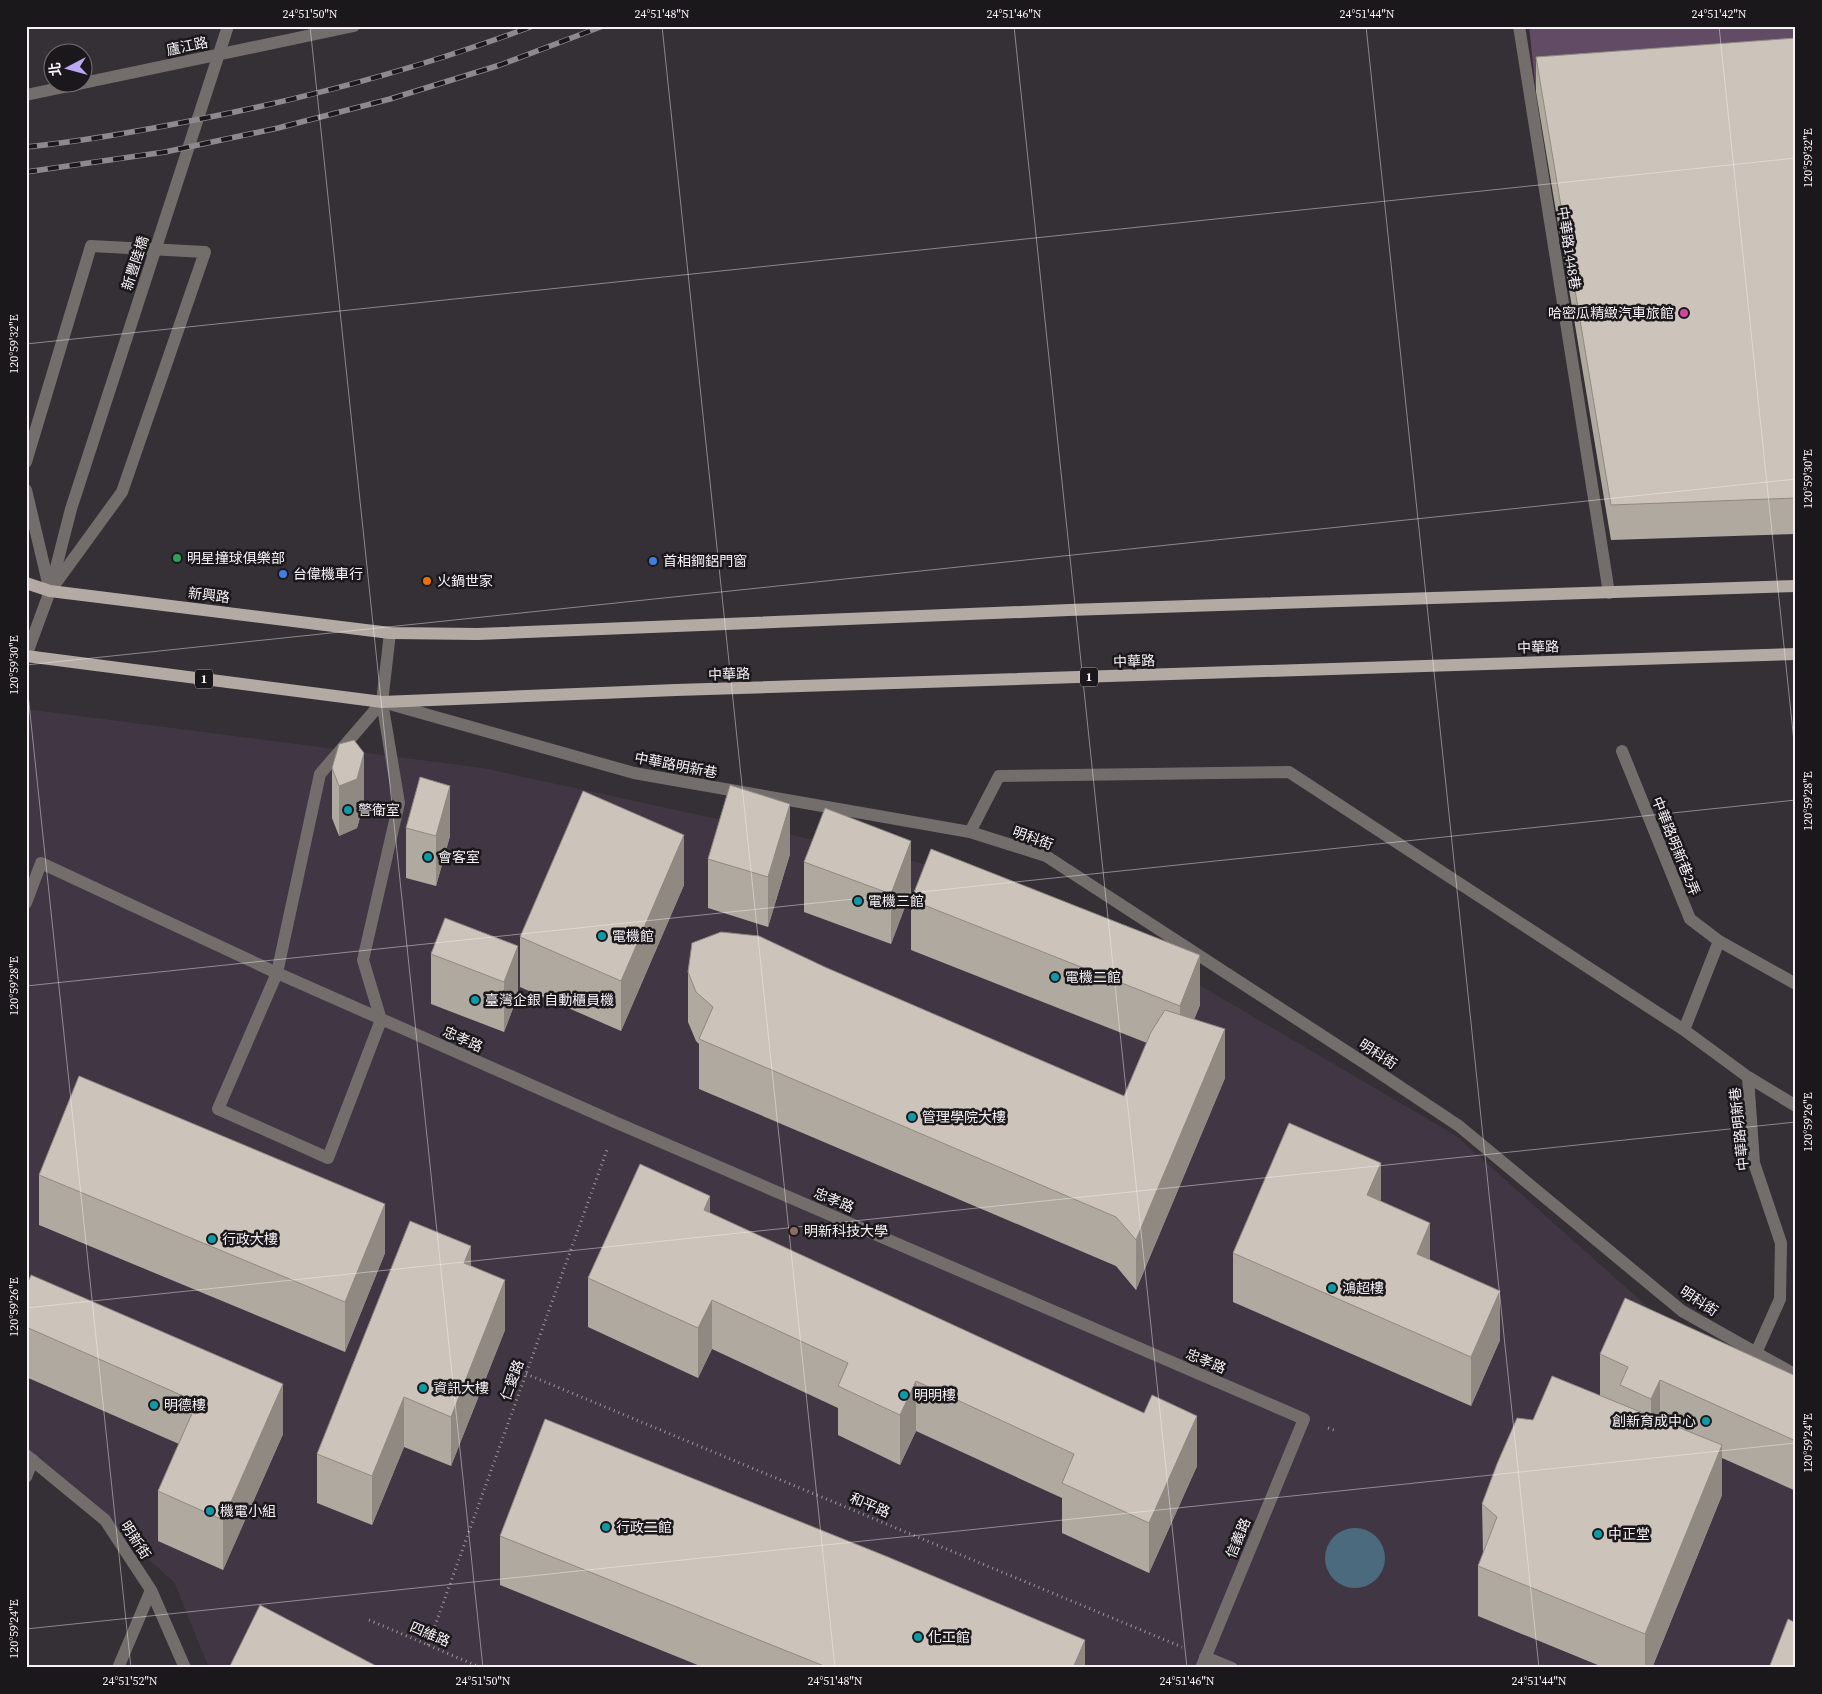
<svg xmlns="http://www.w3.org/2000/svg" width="1822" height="1694" viewBox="0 0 1822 1694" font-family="'Source Serif 4','Noto Sans TC',serif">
  <rect width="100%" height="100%" fill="#352f36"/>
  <path fill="#413643" d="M26,709L483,768L1032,887L1455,1135L1669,1326L1796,1399V1668H209L174,1582L26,1451Z"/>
  <path fill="#624c65" d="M1529,26H1796V74L1536,92Z"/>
  <path fill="#4b6a7e" d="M1325 1558a30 30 0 1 1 60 0a30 30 0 1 1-60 0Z"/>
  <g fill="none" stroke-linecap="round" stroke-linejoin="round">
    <path stroke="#9c969c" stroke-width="3" stroke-dasharray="1 4" stroke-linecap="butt" d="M526,1374L1182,1647
      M1328,1428L1337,1431
      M369,1620L482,1668
      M428,1645L608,1147"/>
    <path stroke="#736e6b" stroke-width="12" d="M1519,26L1609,593
      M382,702L320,774L277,973L617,1123L1304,1419L1201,1668
      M386,703L634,773L970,832L1046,856L1369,1066L1459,1126L1682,1311L1796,1375
      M1622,751L1690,919L1719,941L1796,984
      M970,832L999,776L1289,772L1684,1030L1748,1077L1754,1163L1781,1243L1780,1299L1756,1353
      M26,903L41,863L277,973L218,1109L328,1158L381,1020L363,960L399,803L382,702
      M1684,1030L1719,941
      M1748,1077L1796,1106
      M26,1477L33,1460
      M1205,1657L1232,1668"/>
    <path stroke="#736e6b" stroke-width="12" d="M26,95L354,26
      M26,462L91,246L205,252L122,492L50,591
      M26,490L50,591
      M382,702L390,633
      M26,1455L105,1520L151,1590L185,1668
      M118,1668L151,1590"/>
    <path stroke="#736e6b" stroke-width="12" d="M26,656L50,591L71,509L228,26"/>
    <path stroke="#b4aaa4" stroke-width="12" d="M26,583L50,591L390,633L478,634L1069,610L1796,586
      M26,656L382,702L676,690L1796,654"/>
    <g stroke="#8f898f" stroke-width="5.5">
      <path id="rail" d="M26,147C86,141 146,130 205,118C317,96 426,66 533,26
        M26,172L165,152L278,128L390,99L500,65L603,26"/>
    </g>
    <use href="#rail" stroke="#1b181b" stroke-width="4" stroke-dasharray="11" stroke-linecap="butt"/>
  </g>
  <path fill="#afa9a0" d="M1796,38V534L1611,540L1536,92V57Z
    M332,768L364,803L357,828L339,836L332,818Z
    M406,828L450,836L436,886L406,878Z
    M790,854L768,927L708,908V859Z
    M804,862L911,891L891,944L804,912Z
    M684,885L621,1031L520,987V937Z
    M911,900L1200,1005L1194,1019L1225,1078L1136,1290L1116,1266L699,1089V1044L696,1041L688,1022V972L827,968L1124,1096L1147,1043L911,950Z
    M445,918L518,995L504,1032L431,1004V954Z
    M39,1175L385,1253L345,1352L39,1225Z
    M1381,1202L1430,1260L1500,1340L1471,1406L1233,1302V1253Z
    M710,1213L1197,1466L1149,1573L1062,1533V1498L916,1431L900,1465L838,1435V1408L712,1349L698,1378L588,1327V1278Z
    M471,1266L505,1330L451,1466L404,1447L372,1525L317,1503V1454Z
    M26,1287L283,1434L223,1570L158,1541V1491L179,1444L26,1377Z
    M1600,1354L1796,1376V1491L1722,1458V1495L1652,1668H1605L1478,1616V1566L1483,1554L1482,1504L1600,1396Z
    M500,1536L1085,1668H705L500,1585Z"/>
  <path fill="#8f8982" d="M364,753V803L357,828L339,836V786Z
    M450,786V836L436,886V836Z
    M790,804V854L768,927V877Z
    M684,835V885L621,1031V981Z
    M911,841V891L891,944V894Z
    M518,946V995L504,1032V982Z
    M1200,955V1005L1180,1056V1006Z
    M1225,1029V1078L1136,1290V1240Z
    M1381,1163V1212L1367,1195Z
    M710,1196V1246L704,1210Z
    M385,1204V1253L345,1352V1302Z
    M1430,1223V1273L1417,1254Z
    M471,1246V1295L464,1263Z
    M505,1280V1330L451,1466V1417Z
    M1500,1291V1340L1471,1406V1357Z
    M712,1300V1349L698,1378V1328Z
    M1660,1380V1429L1651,1449V1399Z
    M916,1381V1431L900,1465V1415Z
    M283,1384V1434L223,1570V1520Z
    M404,1397V1447L372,1525V1476Z
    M1197,1416V1466L1149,1573V1523Z
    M1722,1445V1495L1652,1668H1645V1634Z
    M1085,1640V1668H1073Z"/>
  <path fill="#ccc4ba" stroke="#8f8982" d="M1796,38V498L1611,505L1536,57Z
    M354,740L364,753L357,779L339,786L332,768L339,744Z
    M420,777L450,786L436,836L406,828Z
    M730,785L790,804L768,877L708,859Z
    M583,791L684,835L621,981L520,937Z
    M825,808L911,841L891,894L804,862Z
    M931,849L1200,955L1180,1006L911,900Z
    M445,918L518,946L504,982L431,954Z
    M721,932L759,936L827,968L1124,1096L1151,1032L1165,1010L1225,1029L1136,1240L1116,1217L699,1039L713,1007L696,992L688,972L692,943Z
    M79,1076L385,1204L345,1302L39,1175Z
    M1289,1123L1381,1163L1367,1195L1430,1223L1417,1254L1500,1291L1471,1357L1233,1253Z
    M640,1164L710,1196L704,1210L1144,1413L1152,1395L1197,1416L1149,1523L1062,1483L1074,1454L916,1381L900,1415L838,1386L848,1363L712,1300L698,1328L588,1278Z
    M410,1221L471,1246L464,1263L505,1280L451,1417L404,1397L372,1476L317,1454Z
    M31,1275L283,1384L223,1520L158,1491L197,1402L26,1327V1287Z
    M1625,1298L1796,1376V1441L1660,1380L1651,1399L1620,1385L1628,1367L1600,1354Z
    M1552,1376L1722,1445L1645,1634L1478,1566L1497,1517L1482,1504L1497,1464L1517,1418L1533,1420Z
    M545,1419L888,1557L1085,1640L1073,1668H829L500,1536Z
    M260,1605L380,1668H229Z
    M1788,1619L1796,1623V1668H1769Z"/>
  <path fill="none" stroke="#f7f2f7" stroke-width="1" stroke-opacity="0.45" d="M310,26L483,1668M662,26L835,1668M1014,26L1187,1668M1366,26L1539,1668M1719,26L1796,761M26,344L1796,158M26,665L1796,479M26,675L131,1668M26,986L1796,800M26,1308L1796,1122M26,1629L1796,1443"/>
  <circle fill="#d1479c" stroke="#1b181b" stroke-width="2" cx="1684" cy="313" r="5"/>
  <circle fill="#2e9e5b" stroke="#1b181b" stroke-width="2" cx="177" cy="558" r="5"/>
  <g fill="#3f7fe0" stroke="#1b181b" stroke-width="2">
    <circle cx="653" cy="561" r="5"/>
    <circle cx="283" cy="574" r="5"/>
  </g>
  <circle fill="#e8710a" stroke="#1b181b" stroke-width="2" cx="427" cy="581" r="5"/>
  <g fill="#0f9aa8" stroke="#1b181b" stroke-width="2">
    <circle cx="348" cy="810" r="5"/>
    <circle cx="428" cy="857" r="5"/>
    <circle cx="858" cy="901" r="5"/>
    <circle cx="602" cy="936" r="5"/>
    <circle cx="1055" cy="977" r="5"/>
    <circle cx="475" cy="1000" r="5"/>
    <circle cx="912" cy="1117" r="5"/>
    <circle cx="212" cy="1239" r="5"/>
    <circle cx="1332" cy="1288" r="5"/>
    <circle cx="423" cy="1388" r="5"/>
    <circle cx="904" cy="1395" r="5"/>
    <circle cx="154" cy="1405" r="5"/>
    <circle cx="1706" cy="1421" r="5"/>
    <circle cx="210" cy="1511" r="5"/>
    <circle cx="606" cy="1527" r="5"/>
    <circle cx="1598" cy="1534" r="5"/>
    <circle cx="918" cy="1637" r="5"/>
  </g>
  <circle fill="#8d6e63" stroke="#1b181b" stroke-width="2" cx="794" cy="1231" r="5"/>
  <g text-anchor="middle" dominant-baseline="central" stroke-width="5" stroke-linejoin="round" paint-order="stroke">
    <g fill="#1b181b" stroke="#b5b1b5" stroke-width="1">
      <rect x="1080" y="667.5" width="18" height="19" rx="4"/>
      <rect x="195" y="669.5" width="18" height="19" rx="4"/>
    </g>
    <g font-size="12" font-weight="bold" fill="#f7f2f7">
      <text x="1089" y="677">1</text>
      <text x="204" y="679">1</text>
    </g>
    <g font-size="14" fill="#f7f2f7" stroke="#1b181b">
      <text transform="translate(187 46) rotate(-12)">廬江路</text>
      <text transform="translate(1569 248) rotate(81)">中華路1448巷</text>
      <text transform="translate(135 263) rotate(-72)">新豐陸橋</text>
      <text transform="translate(209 595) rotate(7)">新興路</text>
      <text transform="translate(1538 647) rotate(-2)">中華路</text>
      <text transform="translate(1134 661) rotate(-2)">中華路</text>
      <text transform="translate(729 674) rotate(-2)">中華路</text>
      <text transform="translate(676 765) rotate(11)">中華路明新巷</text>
      <text transform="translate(1033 838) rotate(20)">明科街</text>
      <text transform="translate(1676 846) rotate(68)">中華路明新巷2弄</text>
      <text transform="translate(463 1039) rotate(24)">忠孝路</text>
      <text transform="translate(1378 1054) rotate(33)">明科街</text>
      <text transform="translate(1739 1129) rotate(-96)">中華路明新巷</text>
      <text transform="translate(834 1200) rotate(23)">忠孝路</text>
      <text transform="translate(1699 1301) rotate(33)">明科街</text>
      <text transform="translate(1206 1361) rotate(23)">忠孝路</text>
      <text transform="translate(512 1380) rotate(-70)">仁愛路</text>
      <text transform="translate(870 1505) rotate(23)">和平路</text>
      <text transform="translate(1238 1538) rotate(-67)">信義路</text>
      <text transform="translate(136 1540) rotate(57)">明新街</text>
      <text transform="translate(430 1634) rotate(23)">四維路</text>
    </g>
    <g font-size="14" fill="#f7f2f7" stroke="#1b181b" text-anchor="start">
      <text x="1674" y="313" text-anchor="end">哈密瓜精緻汽車旅館</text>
      <text x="187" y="558">明星撞球俱樂部</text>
      <text x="663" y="561">首相鋼鋁門窗</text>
      <text x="293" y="574">台偉機車行</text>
      <text x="437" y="581">火鍋世家</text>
      <text x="358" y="810">警衛室</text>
      <text x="438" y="857">會客室</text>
      <text x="868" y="901">電機三館</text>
      <text x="612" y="936">電機館</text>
      <text x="1065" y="977">電機二館</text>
      <text x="485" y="1000">臺灣企銀 自動櫃員機</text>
      <text x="922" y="1117">管理學院大樓</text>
      <text x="804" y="1231">明新科技大學</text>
      <text x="222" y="1239">行政大樓</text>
      <text x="1342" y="1288">鴻超樓</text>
      <text x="433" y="1388">資訊大樓</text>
      <text x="914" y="1395">明明樓</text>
      <text x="164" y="1405">明德樓</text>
      <text x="1696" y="1421" text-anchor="end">創新育成中心</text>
      <text x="220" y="1511">機電小組</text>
      <text x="616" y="1527">行政二館</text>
      <text x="1608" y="1534">中正堂</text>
      <text x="928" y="1637">化工館</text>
    </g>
  </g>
  <rect width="1822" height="1694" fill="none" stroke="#1b181b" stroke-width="55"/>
  <g transform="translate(68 68) rotate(264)"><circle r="24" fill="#1b181b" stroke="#736f73"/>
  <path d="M0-4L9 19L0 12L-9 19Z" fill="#bca9f5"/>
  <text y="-8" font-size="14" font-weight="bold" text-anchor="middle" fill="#f7f2f7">北</text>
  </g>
  <rect x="28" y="28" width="1766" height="1638" fill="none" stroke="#f7f2f7" stroke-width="2"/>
  <g font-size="12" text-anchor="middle" fill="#f7f2f7">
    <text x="310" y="18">24°51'50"N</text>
    <text x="662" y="18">24°51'48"N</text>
    <text x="1014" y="18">24°51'46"N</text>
    <text x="1367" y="18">24°51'44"N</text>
    <text x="1719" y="18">24°51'42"N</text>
    <text transform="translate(1808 158) rotate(-90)" y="4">120°59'32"E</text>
    <text transform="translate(14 344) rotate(-90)" y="4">120°59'32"E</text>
    <text transform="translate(1808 479) rotate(-90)" y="4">120°59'30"E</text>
    <text transform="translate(14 665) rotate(-90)" y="4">120°59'30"E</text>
    <text transform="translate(1808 801) rotate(-90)" y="4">120°59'28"E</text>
    <text transform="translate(14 986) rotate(-90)" y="4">120°59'28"E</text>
    <text transform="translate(1808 1122) rotate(-90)" y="4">120°59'26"E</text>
    <text transform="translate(14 1307) rotate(-90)" y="4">120°59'26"E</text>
    <text transform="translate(1808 1443) rotate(-90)" y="4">120°59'24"E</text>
    <text transform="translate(14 1629) rotate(-90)" y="4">120°59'24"E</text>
    <text x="130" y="1685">24°51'52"N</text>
    <text x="483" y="1685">24°51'50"N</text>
    <text x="835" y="1685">24°51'48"N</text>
    <text x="1187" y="1685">24°51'46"N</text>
    <text x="1539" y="1685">24°51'44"N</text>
  </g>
</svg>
